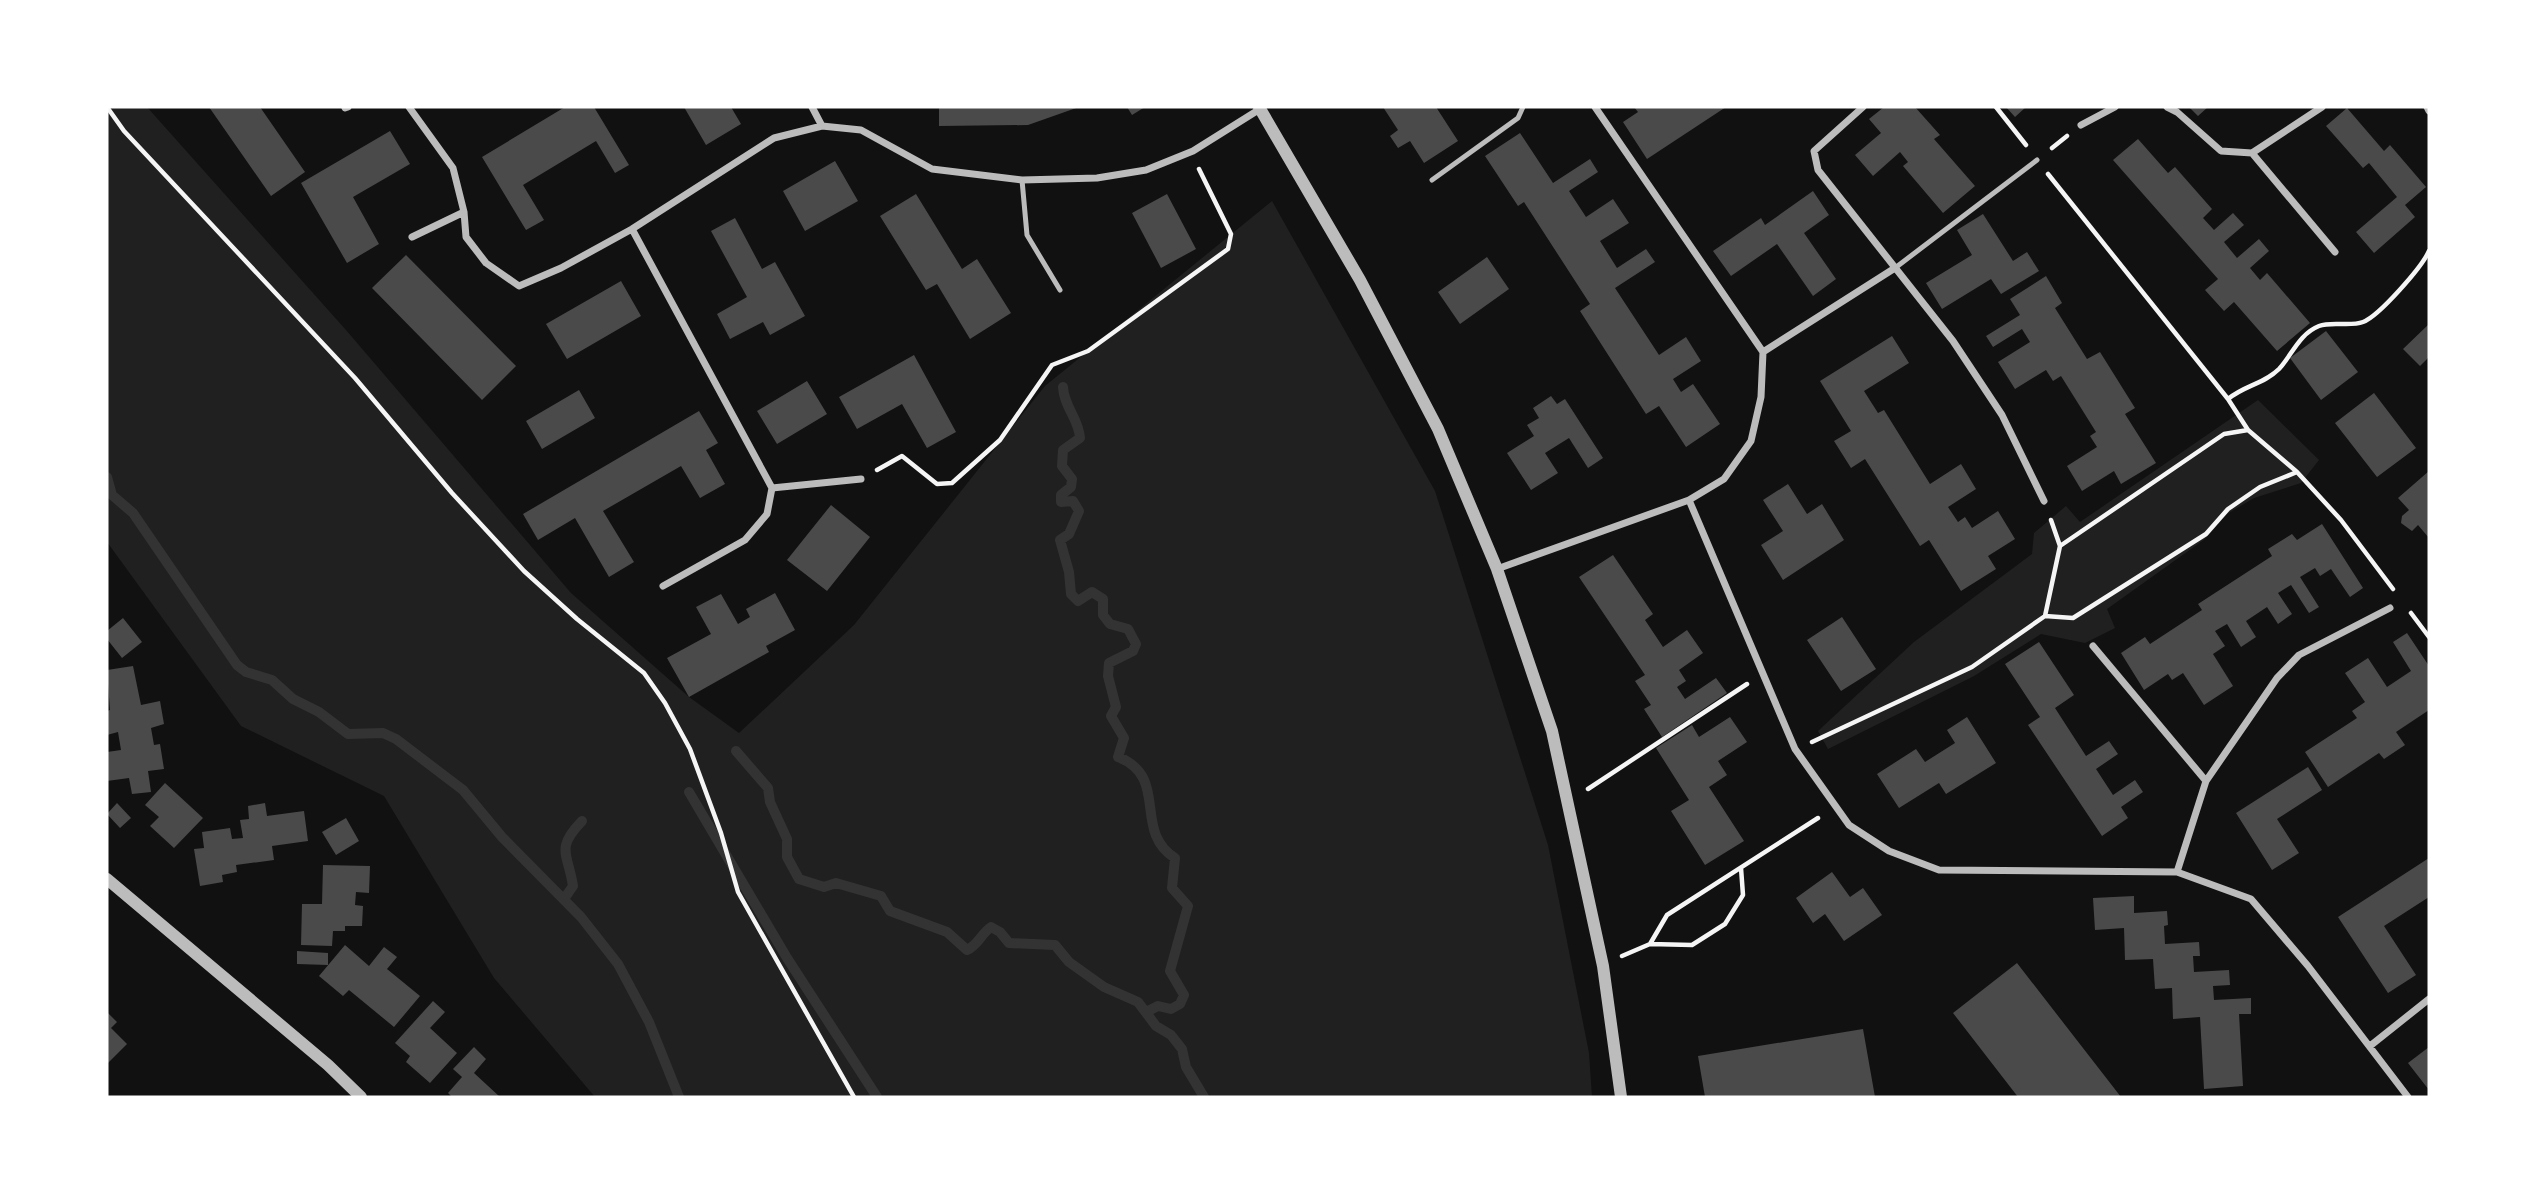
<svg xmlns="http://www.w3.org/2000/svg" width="2536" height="1204" viewBox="0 0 2536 1204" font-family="'Source Serif 4',serif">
  <rect width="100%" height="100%" fill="#111"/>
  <path fill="#202020" d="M107,107H147L346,330L571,593L689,697L739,733L854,625L1045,386L1272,201L1435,491L1548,845L1589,1053L1592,1097H595L494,978L384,796L241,726L107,542Z
    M2258,400L2319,460L2301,483L2254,498L2227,514L2205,539L2107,609L2115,628L2085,643L2041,634L1974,676L1828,749L1818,731L1914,642L2032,554L2034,533L2066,506L2080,522Z"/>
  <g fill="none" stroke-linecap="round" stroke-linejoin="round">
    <path stroke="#333" stroke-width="10" d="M1063,387C1064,407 1079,419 1080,438L1063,450L1062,466L1072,479L1071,487L1061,495V502L1073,501L1079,511L1069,534L1060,540L1069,572L1071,594L1078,601L1092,592L1103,599V615L1110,624L1128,629L1136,644L1133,651L1109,663L1108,676L1116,707L1111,716L1124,738L1118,757C1170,777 1132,831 1175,858L1172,888L1188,906L1170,971L1184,995L1180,1004L1171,1009L1158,1006L1146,1012
      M107,477L112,495L133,513L237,665L246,672L272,680L293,699L319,712L348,734L383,733L396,739L463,790L502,837L581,917L618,964L649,1022L679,1097
      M736,751L768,788L770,802L787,839V857L799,879L824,887L836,883L881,896L890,911L947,932L967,950C978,945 981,934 991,927L1000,932L1009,943L1055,945L1069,962L1104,987L1138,1002L1156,1026L1171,1035L1182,1049L1186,1067L1204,1097
      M689,792L787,958L877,1097
      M564,899L573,886C568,853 555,849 582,821"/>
  </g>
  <path fill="#4a4a4a" d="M209,107H260L305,172L271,196Z
    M565,107H594L629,165L615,173L596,141L523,185L544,220L526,230L482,157Z
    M684,107H731L741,124L706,145Z
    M939,107H1079L1028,125L939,126Z
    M1127,107H1145L1132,115Z
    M1383,107H1436L1458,141L1424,163L1410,141L1398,148L1390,136L1398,130Z
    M1634,107H1726L1647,159L1623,122L1638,112Z
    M1884,107H1915L1940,135L1934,139L1975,186L1943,213L1903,166L1908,162L1900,152L1873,176L1855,155L1881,133L1869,119Z
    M2006,107H2026L2015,117Z
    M2189,107H2208L2198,116Z
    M2347,108L2384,151L2390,145L2426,187L2405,205L2415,217L2374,253L2356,232L2397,197L2369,163L2363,168L2326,126Z
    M390,131L410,164L353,197L379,244L347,263L301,183Z
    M1520,133L1553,183L1590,159L1598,172L1569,191L1586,217L1613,199L1629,223L1600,241L1617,268L1646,249L1655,262L1615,288L1659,355L1686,337L1701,361L1673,379L1681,392L1693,384L1720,424L1686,447L1659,406L1646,414L1580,311L1590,304L1524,202L1518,206L1485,156Z
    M2138,139L2168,173L2175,167L2212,209L2203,218L2214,230L2233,213L2244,225L2224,242L2237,258L2259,239L2269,251L2250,268L2260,280L2267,273L2310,323L2277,351L2234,302L2224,311L2205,290L2218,279L2113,160Z
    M835,161L858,201L805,231L783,191Z
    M1813,191L1829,215L1804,233L1836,279L1813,296L1777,244L1731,276L1713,251L1761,218L1765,225Z
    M916,194L962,269L977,259L1011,313L970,339L937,284L926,290L880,216Z
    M1167,194L1196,249L1161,268L1132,213Z
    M1983,214L2013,261L2027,252L2039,271L2001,294L1991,279L1942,309L1926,283L1972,255L1957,230Z
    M735,218L762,269L775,262L805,316L770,335L763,322L730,339L717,314L747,297L711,231Z
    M406,255L516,366L482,400L372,288Z
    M1487,257L1509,289L1460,324L1438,292Z
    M2046,276L2062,303L2055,308L2087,359L2100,352L2135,408L2125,414L2156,463L2121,484L2114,471L2082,491L2067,466L2097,447L2090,436L2096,432L2061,376L2053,381L2046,370L2015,389L1998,362L2030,342L2022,329L1993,347L1986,336L2020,315L2010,299Z
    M621,281L641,316L567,359L546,324Z
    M2429,324V357L2420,366L2403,349Z
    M2326,331L2358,372L2321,400L2290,358Z
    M1892,336L1909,363L1864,391L1878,413L1884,410L1930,484L1961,464L1976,489L1948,507L1958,522L1965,517L1972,528L1998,511L2015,539L1988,556L1996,569L1961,591L1929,540L1920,546L1865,459L1851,468L1834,441L1851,431L1820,381Z
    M914,355L956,432L927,448L902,404L857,429L839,397Z
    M807,381L827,414L777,444L757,411Z
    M579,390L595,418L542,449L526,421Z
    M2374,393L2416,448L2377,477L2335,423Z
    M1551,396L1557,404L1565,399L1603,458L1588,468L1569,438L1545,453L1558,473L1531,490L1507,453L1534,436L1527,425L1539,418L1533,408Z
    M699,411L718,443L706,450L725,484L700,498L681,466L603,511L634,562L609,577L575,518L538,540L523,514Z
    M2429,471V538L2418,525L2412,531L2401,523L2402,516L2409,510L2398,498Z
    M1788,484L1807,514L1822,504L1844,540L1783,580L1761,545L1783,531L1763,500Z
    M831,505L870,537L827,591L787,560Z
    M2322,524L2363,588L2350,597L2331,569L2320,576L2315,568L2300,577L2319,607L2309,613L2291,585L2278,593L2292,614L2278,624L2267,607L2246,621L2256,637L2241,647L2227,624L2215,631L2225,646L2213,654L2233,686L2204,705L2183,673L2172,680L2168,674L2144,690L2121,653L2145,637L2150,644L2202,610L2198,604L2272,556L2268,549L2292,534L2297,540Z
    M1613,555L1653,614L1645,620L1663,647L1687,630L1703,653L1679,670L1686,681L1677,687L1685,699L1716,678L1727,693L1662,737L1644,709L1651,705L1635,681L1645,675L1579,577Z
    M775,593L795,630L766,646L769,652L689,697L667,658L711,634L696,607L721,594L738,624L750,617L746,609Z
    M1842,617L1876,669L1841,691L1807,640Z
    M123,618L142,642L122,658L107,639V631Z
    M2407,633L2429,666V710L2396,732L2405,745L2384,759L2379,753L2328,787L2305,752L2357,718L2352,711L2365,702L2345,673L2368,658L2387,687L2411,671L2393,642Z
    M2039,642L2074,695L2055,708L2086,756L2109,741L2118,754L2096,769L2113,795L2135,780L2143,792L2121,807L2128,818L2102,836L2028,725L2040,717L2005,664Z
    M133,666L141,705L160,701L164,724L151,728L154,745L160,744L164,769L148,771L151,792L132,794L129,778L107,781V752L121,750L118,732L107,735V711L110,710L107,670Z
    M1730,717L1747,742L1718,761L1727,775L1709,787L1744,841L1705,865L1671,811L1689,800L1656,748L1692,725L1699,737Z
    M1967,717L1996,763L1946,794L1939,783L1899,808L1877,774L1916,749L1925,762L1955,743L1947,730Z
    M2308,767L2322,790L2277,819L2299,853L2272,870L2236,813Z
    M165,783L203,818L174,848L150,826L159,817L145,805Z
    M117,803L131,818L120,828L107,814Z
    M265,803L267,816L304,811L308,841L272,846L274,860L236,865L237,872L222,875L223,882L200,886L194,849L204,848L202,832L230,828L232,839L243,838L240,820L249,819L248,806Z
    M346,818L359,841L336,855L322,832Z
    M2429,858V897L2384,926L2416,975L2388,993L2338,917Z
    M323,865L370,866L369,893L356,892L355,905L363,906L362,926H345V931H333L332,946L301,945L302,904H322Z
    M1832,872L1850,897L1863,888L1882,915L1844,941L1825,914L1813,923L1796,898Z
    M2134,896V913L2167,911L2168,925L2164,926L2165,944L2199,942L2200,956H2193L2194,972L2229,970L2230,985L2213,986L2214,1000L2251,998V1014H2239L2243,1086L2204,1089L2200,1017L2173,1019L2172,988L2155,989L2153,959L2125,960L2124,928L2095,930L2093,898Z
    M345,945L369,966L384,947L397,957L387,969L420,996L394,1027L349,990L343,996L319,976Z
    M297,951L328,953V965L297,964Z
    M2017,963L2121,1097H2018L1953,1013Z
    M433,1001L445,1012L430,1028L457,1053L430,1083L406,1062L410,1056L395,1043Z
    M107,1012L117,1022L111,1028L127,1044L107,1064Z
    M1863,1029L1875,1097H1705L1698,1056Z
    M474,1047L486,1059L474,1073L500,1097H452L448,1093L462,1077L453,1069Z
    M2429,1047V1090L2408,1063Z"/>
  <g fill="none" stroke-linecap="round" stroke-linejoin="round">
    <path stroke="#f5f5f5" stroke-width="4.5" d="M107,107L124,131L355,378L452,493L524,571L577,619L644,673L665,703L690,749L721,833L738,892L854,1097
      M1996,107L2026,145
      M2052,148L2067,136
      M2048,174L2228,399L2248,430L2297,472L2341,520L2393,589
      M2228,399C2245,385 2264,384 2279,369C2292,355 2299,334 2319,326C2332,321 2350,327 2363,322C2379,316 2422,267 2429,251
      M877,470L902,456L937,484L952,483L1000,440L1052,365L1088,351L1228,249L1231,234L1199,169
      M2051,520L2060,546
      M2411,613L2429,637
      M2045,616L2073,618L2206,534L2228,509L2260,487L2297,472
      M1812,742L1972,667L2045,616L2060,546L2224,434L2248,430
      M1588,789L1747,684
      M1650,944L1692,945L1725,924L1743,895L1741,868
      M1622,956L1650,944L1667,915L1818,818"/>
    <path stroke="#bcbcbc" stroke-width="5" d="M1022,180L1027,235L1060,290
      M1432,180L1518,118L1523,107
      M1895,268L2037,160"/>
    <path stroke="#bcbcbc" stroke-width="7" d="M409,107L453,168L464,212L466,237L486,263L519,286L561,268L632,229L774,138L822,126L861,130L932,169L1022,180L1097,178L1146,170L1193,151L1260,109
      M812,107L822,126
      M1863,107L1814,151L1818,170L1953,341L2002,415L2044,501
      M2167,107L2177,112L2221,151L2252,153L2335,252
      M2427,107L2429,111
      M345,108L348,107
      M2081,125L2115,107
      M2252,153L2322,107
      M632,229L772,488L767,514L745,540L663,586
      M412,237L464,212
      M1763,352L1895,268
      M772,488L861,479
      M1689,500L1795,749L1849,825L1889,851L1939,870L2177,872L2251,899L2308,966L2408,1097
      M1497,569L1689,500L1724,479L1751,441L1761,397L1763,352L1595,107
      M2093,646L2206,781L2177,872
      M2206,781L2277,678L2299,655L2390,608
      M2370,1046L2429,999"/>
    <path stroke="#bcbcbc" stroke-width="12" d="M1259,107L1360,280L1438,429L1497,569L1552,731L1603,966L1621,1097
      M107,879L328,1065L361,1097"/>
  </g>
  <rect width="2536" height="1204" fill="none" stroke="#ffffff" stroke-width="217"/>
</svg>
